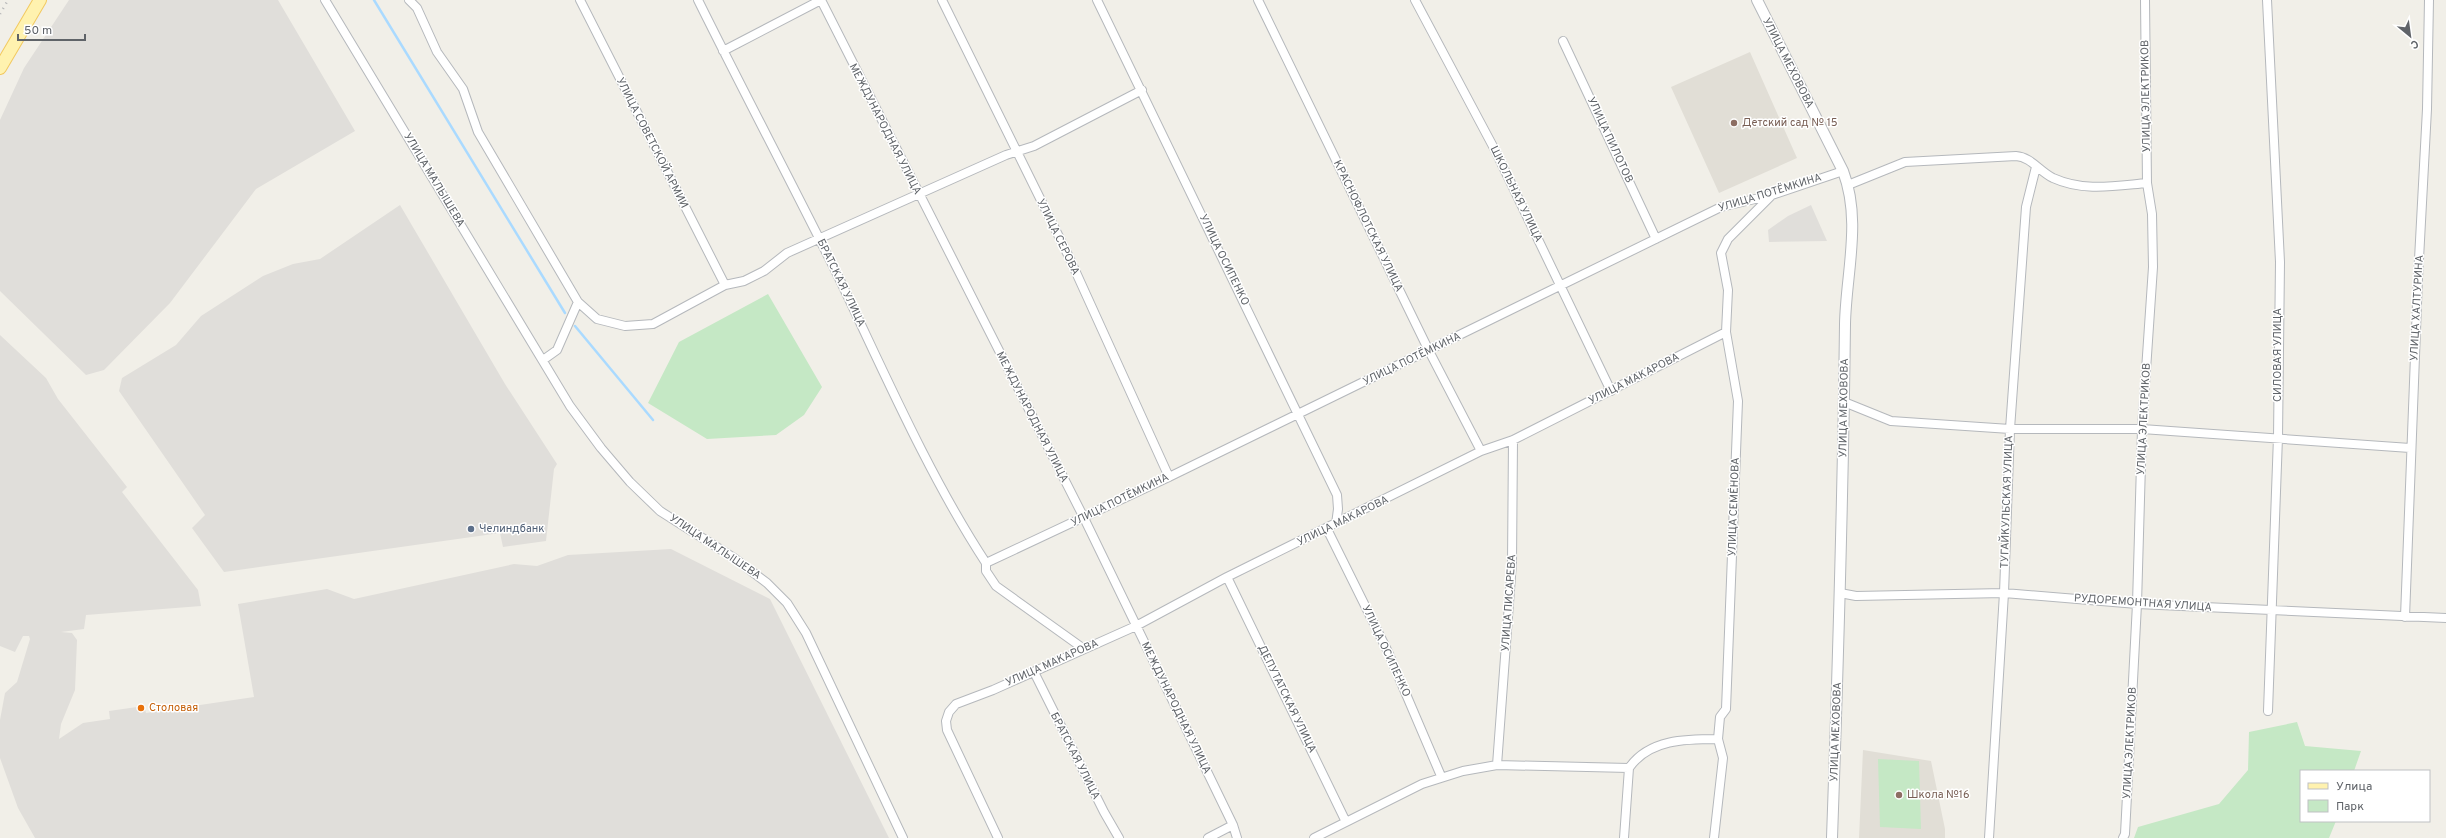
<svg xmlns="http://www.w3.org/2000/svg" width="2446" height="838" viewBox="0 0 2446 838" font-family="Overpass,sans-serif">
  <rect width="100%" height="100%" fill="#f1efe8"/>
  <path fill="#e0deda" d="M69,0H278L355,131L256,189L170,303L104,370L86,375L0,291V120L24,68Z
    M400,205L505,384L557,464L554,469L546,541L503,547L500,533L224,572L192,528L205,515L119,391L122,378L176,345L201,316L263,276L293,264L320,259Z
    M1811,205L1827,241L1769,242L1768,230L1788,216Z
    M0,335L46,378L58,399L127,487L122,492L198,590L201,606L86,615L84,629L61,632L72,633L77,640L75,690L61,724L59,739L83,723L110,719L109,711L144,706L146,713L254,697L238,604L327,589L354,599L514,564L537,566L568,555L671,549L770,599L889,838H35L18,808L0,758V720L5,693L17,682L30,639L29,636H23L15,652L0,646Z"/>
  <path fill="#e1ded6" d="M1750,52L1797,158L1719,193L1671,87Z
    M1863,750L1931,761L1945,829V838H1859Z"/>
  <path fill="#c5e8c5" d="M768,294L822,387L804,415L776,435L707,439L648,403L679,342Z
    M2297,722L2305,746L2361,751L2354,771H2301V821H2336L2329,838H2134L2138,827L2219,804L2248,770L2249,732Z
    M1878,759L1919,761L1921,829L1880,827Z"/>
  <g fill="none" stroke-linecap="round" stroke-linejoin="round">
    <path stroke="#aadaff" stroke-width="2.5" d="M374,0L565,313
      M575,326L653,420"/>
    <g stroke="#b5b8bc" stroke-width="10">
      <path id="minor" d="M325,0L570,406L601,448L630,482L660,511L734,558L767,583L787,603L806,633L903,838
        M409,0L417,8L437,52L463,89L478,132L578,302L557,350L543,360
        M580,0L725,285
        M698,0C744,93 793,185 839,278C884,372 929,476 986,563
        M821,0L1084,518L1233,825L1237,838
        M942,0L1069,257L1169,477
        M1097,0L1337,495L1338,509L1336,524
        M1258,0L1429,351L1481,451
        M1415,0L1496,152L1611,391
        M2267,0L2280,262L2278,437L2268,711
        M1563,41L1656,239
        M723,51L821,0
        M1848,185L1905,162L2016,156C2031,157 2039,171 2053,178C2084,192 2114,186 2147,183
        M578,302L597,319L625,326L653,324L725,285L744,281L764,271L787,253L1006,155L1034,146L1142,90
        M1844,402L1891,421L2010,429H2142L2410,448
        M1327,529L1388,652L1441,776
        M986,563L1169,477L1721,207L1772,195L1843,171
        M986,563V571L996,586L1084,649
        M1227,577L1346,822
        M1840,593L1856,596L2004,593L2137,604L2446,618
        M2405,617L2418,278L2427,109L2429,0
        M1034,672L1104,812L1119,838
        M1497,765L1512,563L1513,440
        M1629,768C1649,739 1686,739 1718,739
        M998,838L947,730L946,721L949,712L956,704L993,690L1136,626L1227,577L1481,451L1513,440L1726,332
        M1208,838L1233,825
        M1314,838L1422,784L1463,771L1497,765L1629,768
        M1624,838L1629,768
        M1714,838L1723,758L1718,739L1720,717L1726,709L1738,401L1726,332L1728,290L1721,253L1728,239L1772,195
        M1989,838L2004,593L2010,429L2026,207L2036,167
        M2123,838L2125,834L2137,604L2142,429L2153,267L2152,214L2147,183L2145,0"/>
    </g>
    <g stroke="#b5b8bc" stroke-width="12">
      <path id="tertiary" d="M1757,0L1843,171C1862,221 1846,273 1845,324C1843,496 1838,667 1832,838"/>
    </g>
    <g stroke="#f2c960" stroke-width="14">
      <path id="primary" d="M0,68L40,0"/>
    </g>
    <use href="#minor" stroke="#fff" stroke-width="8"/>
    <use href="#tertiary" stroke="#fff" stroke-width="10"/>
    <use href="#primary" stroke="#fff2af" stroke-width="12"/>
    <path stroke="#b6b7b8" stroke-width="2.5" stroke-dasharray="1 5" stroke-linecap="butt" d="M0,14L8,0"/>
  </g>
  <g fill="#8d6e63" stroke="#fff" stroke-width="1.5">
    <circle cx="1734" cy="123" r="4"/>
    <circle cx="1899" cy="795" r="4"/>
  </g>
  <circle fill="#5c6f8a" stroke="#fff" stroke-width="1.5" cx="471" cy="529" r="4"/>
  <circle fill="#e8710a" stroke="#fff" stroke-width="1.5" cx="141" cy="708" r="4"/>
  <g text-anchor="middle" dominant-baseline="central" stroke-width="3" stroke-linejoin="round" paint-order="stroke">
    <g font-size="11" fill="#5f6368" stroke="#fff">
      <text transform="translate(1788 63) rotate(63)">УЛИЦА МЕХОВОВА</text>
      <text transform="translate(2146 96) rotate(-91)">УЛИЦА ЭЛЕКТРИКОВ</text>
      <text transform="translate(885 129) rotate(63)">МЕЖДУНАРОДНАЯ УЛИЦА</text>
      <text transform="translate(1610 140) rotate(65)">УЛИЦА ПИЛОТОВ</text>
      <text transform="translate(652 143) rotate(63)">УЛИЦА СОВЕТСКОЙ АРМИИ</text>
      <text transform="translate(434 180) rotate(59)">УЛИЦА МАЛЫШЕВА</text>
      <text transform="translate(1770 193) rotate(-17)">УЛИЦА ПОТЁМКИНА</text>
      <text transform="translate(1516 194) rotate(64)">ШКОЛЬНАЯ УЛИЦА</text>
      <text transform="translate(1368 226) rotate(64)">КРАСНОФЛОТСКАЯ УЛИЦА</text>
      <text transform="translate(1058 237) rotate(64)">УЛИЦА СЕРОВА</text>
      <text transform="translate(1224 260) rotate(64)">УЛИЦА ОСИПЕНКО</text>
      <text transform="translate(841 283) rotate(64)">БРАТСКАЯ УЛИЦА</text>
      <text transform="translate(2417 308) rotate(-87)">УЛИЦА ХАЛТУРИНА</text>
      <text transform="translate(2278 355) rotate(-90)">СИЛОВАЯ УЛИЦА</text>
      <text transform="translate(1412 359) rotate(-26)">УЛИЦА ПОТЁМКИНА</text>
      <text transform="translate(1634 379) rotate(-27)">УЛИЦА МАКАРОВА</text>
      <text transform="translate(1844 408) rotate(-89)">УЛИЦА МЕХОВОВА</text>
      <text transform="translate(1032 417) rotate(63)">МЕЖДУНАРОДНАЯ УЛИЦА</text>
      <text transform="translate(2144 419) rotate(-87)">УЛИЦА ЭЛЕКТРИКОВ</text>
      <text transform="translate(1120 500) rotate(-26)">УЛИЦА ПОТЁМКИНА</text>
      <text transform="translate(2007 502) rotate(-88)">ТУГАЙКУЛЬСКАЯ УЛИЦА</text>
      <text transform="translate(1734 507) rotate(-88)">УЛИЦА СЕМЁНОВА</text>
      <text transform="translate(1343 521) rotate(-26)">УЛИЦА МАКАРОВА</text>
      <text transform="translate(715 547) rotate(34)">УЛИЦА МАЛЫШЕВА</text>
      <text transform="translate(1509 603) rotate(-86)">УЛИЦА ПИСАРЕВА</text>
      <text transform="translate(2143 603) rotate(4)">РУДОРЕМОНТНАЯ УЛИЦА</text>
      <text transform="translate(1386 651) rotate(65)">УЛИЦА ОСИПЕНКО</text>
      <text transform="translate(1052 663) rotate(-24)">УЛИЦА МАКАРОВА</text>
      <text transform="translate(1287 699) rotate(64)">ДЕПУТАТСКАЯ УЛИЦА</text>
      <text transform="translate(1176 708) rotate(64)">МЕЖДУНАРОДНАЯ УЛИЦА</text>
      <text transform="translate(1836 732) rotate(-88)">УЛИЦА МЕХОВОВА</text>
      <text transform="translate(2130 743) rotate(-87)">УЛИЦА ЭЛЕКТРИКОВ</text>
      <text transform="translate(1075 756) rotate(63)">БРАТСКАЯ УЛИЦА</text>
    </g>
    <g font-size="11" fill="#785e54" stroke="#fff" text-anchor="start">
      <text x="1742" y="123">Детский сад № 15</text>
      <text x="1907" y="795">Школа №16</text>
    </g>
    <g font-size="11" fill="#4e5e75" stroke="#fff" text-anchor="start">
      <text x="479" y="529">Челиндбанк</text>
    </g>
    <g font-size="11" fill="#c56008" stroke="#fff" text-anchor="start">
      <text x="149" y="708">Столовая</text>
    </g>
  </g>
  <rect x="2300" y="770" width="130" height="52" fill="#ffffff" stroke="#bfc1c3"/>
  <rect x="2308" y="783" width="20" height="6" fill="#fff2af" stroke="#bfc1c3"/>
  <text x="2336" y="790" font-size="12" fill="#5f6368">Улица</text>
  <rect x="2308" y="800" width="20" height="12" fill="#c5e8c5" stroke="#bfc1c3"/>
  <text x="2336" y="810" font-size="12" fill="#5f6368">Парк</text>
  <g transform="translate(2410 36) rotate(151)" stroke="#ffffff" stroke-width="3" paint-order="stroke">
  <path d="M0-3L7 15L0 10L-7 15Z" fill="#5f6368"/>
  <text y="-6" font-size="11" font-weight="bold" text-anchor="middle" fill="#5f6368">С</text>
  </g>
  <path d="M18 34v6h67v-6" fill="none" stroke="#5f6368" stroke-width="2"/>
  <text x="24" y="34" font-size="12" fill="#5f6368" stroke="#ffffff" stroke-width="3" paint-order="stroke">50 m</text>
</svg>
